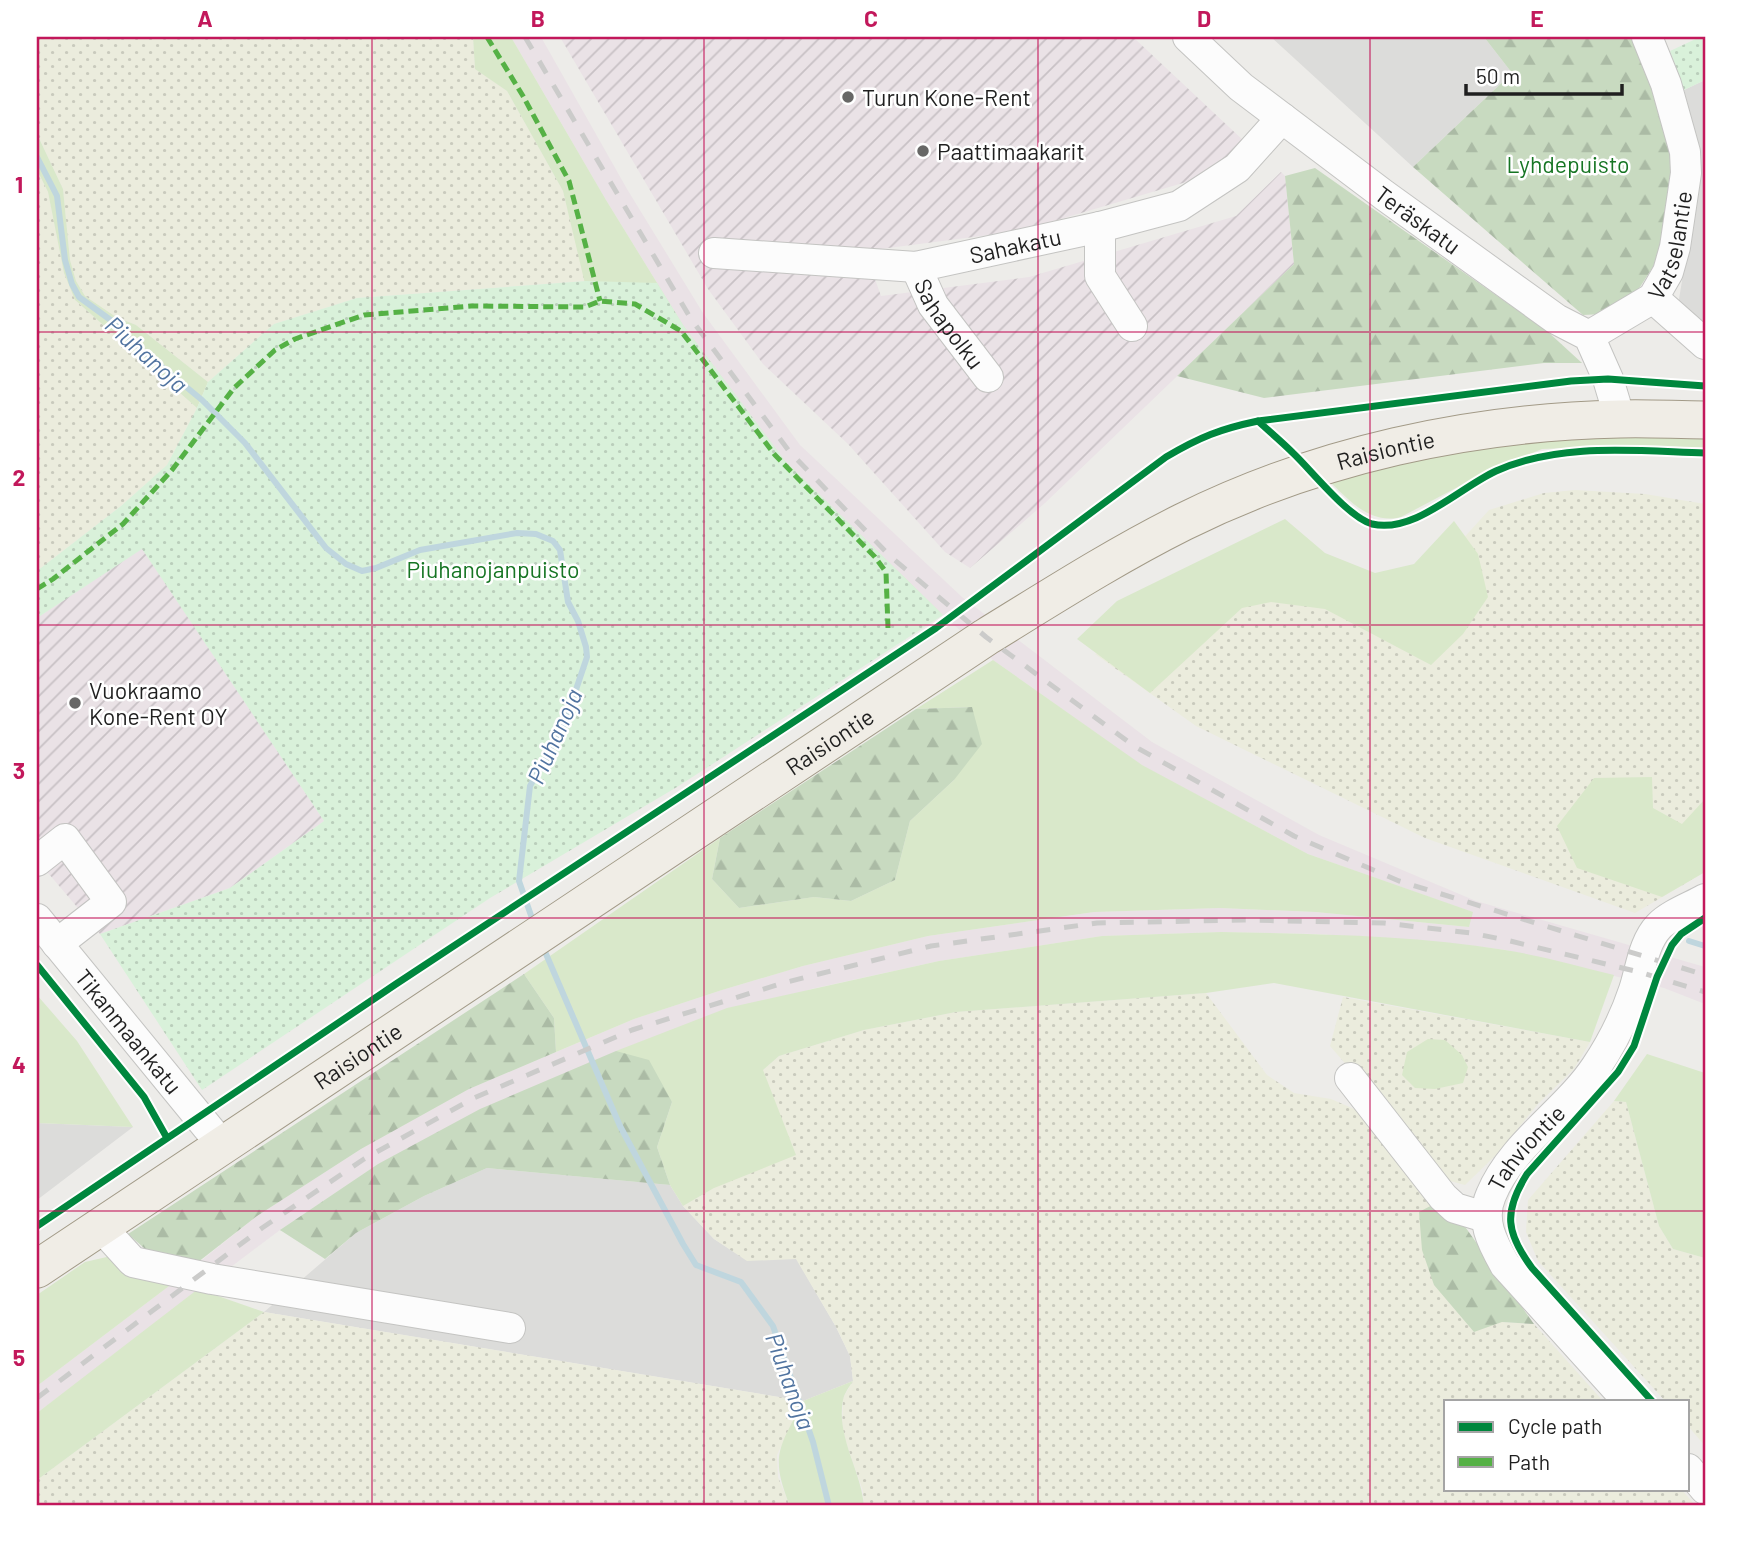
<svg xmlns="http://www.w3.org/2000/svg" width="1742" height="1543" viewBox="0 0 1742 1543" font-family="Barlow,sans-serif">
  <defs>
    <pattern id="industrial-furrows" width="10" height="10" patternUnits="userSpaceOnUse" patternTransform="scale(1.75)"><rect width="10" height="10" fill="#eae2e6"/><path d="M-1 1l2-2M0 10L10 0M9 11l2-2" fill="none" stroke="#c8c1c5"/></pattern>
    <pattern id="farmland-dots" width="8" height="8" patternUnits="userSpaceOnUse" patternTransform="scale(1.75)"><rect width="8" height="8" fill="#ebecdd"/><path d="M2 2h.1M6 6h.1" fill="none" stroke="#c9cabd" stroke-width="1.8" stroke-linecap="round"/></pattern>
    <pattern id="forest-firs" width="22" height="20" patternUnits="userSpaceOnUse" patternTransform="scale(1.75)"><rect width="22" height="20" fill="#c8dac0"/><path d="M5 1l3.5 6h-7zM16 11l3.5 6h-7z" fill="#abbba5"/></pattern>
    <pattern id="park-dots" width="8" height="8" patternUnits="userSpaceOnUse" patternTransform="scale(1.75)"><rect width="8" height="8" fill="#d9f1da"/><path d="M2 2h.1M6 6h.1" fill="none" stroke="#bacebb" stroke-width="1.8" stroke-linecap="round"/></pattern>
  </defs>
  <rect width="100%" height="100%" fill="#edece9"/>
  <path fill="#dcdcda" d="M1271,37H1484L1512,73L1413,167Z
    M1705,80V331L1677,311L1692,221V121L1684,90Z
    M37,1123L133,1127L37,1200Z
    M487,1168L670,1185L683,1206L714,1239L747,1260L796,1258L836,1327L850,1356L853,1381L803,1401L264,1312L356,1233L424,1196Z"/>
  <path fill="url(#industrial-furrows)" d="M560,37H1133L1245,142L1210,175L1020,231L865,251L881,296L1029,277L1236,216L1281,172L1285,176L1294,264L1045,503L970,568L945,552L848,444L763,364L708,289Z
    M142,548L324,821L230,888L100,934L37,860V618Z"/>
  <path fill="#eae2e6" d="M511,37H541L627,189L703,313L800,445L962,597L1152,742L1319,835L1476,901L1705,967V1004L1664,988L1506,950L1467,945L1319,934L1221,932L1102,936L939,961L811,989L378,1164L280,1230L37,1413V1386L177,1280L257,1216L361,1149L469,1089L634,1019L722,990L803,966L928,936L1094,912L1220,908L1316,912L1469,927L1472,912L1308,854L1141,765L993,660L943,615L785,461L683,325L606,200Z"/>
  <path fill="url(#farmland-dots)" d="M37,37H473L475,68L507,91L563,191L586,281L357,298L274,324L208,382L136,325L116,317L85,296L76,281L70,260L63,189L37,134Z
    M37,170L48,192L64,273L75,300L197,408L167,465L121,506L37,571Z
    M1575,490L1645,494L1705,504V872L1635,913L1425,838L1196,726L1095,654L1341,571L1409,575L1460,542L1489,510L1544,493Z
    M1206,993L1267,1075L1294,1093L1331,1099L1361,1112L1436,1203L1502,1322L1534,1324L1603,1401H1446V1489H1681L1696,1506H864L863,1491L842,1431L843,1398L853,1381L850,1356L836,1327L796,1259L747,1261L714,1239L683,1206L714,1188L763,1070L779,1056L864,1030L956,1012Z
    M1343,997L1590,1042L1574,1069L1538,1104L1497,1154L1465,1185L1446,1180L1330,1046Z
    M1614,1101L1626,1102L1659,1226L1673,1249L1705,1258V1446L1688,1426V1401H1665L1538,1261L1526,1232L1528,1200Z
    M264,1312L803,1401L777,1455L778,1477L790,1506H37V1480Z"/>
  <path fill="#d9e8ca" d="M473,37H511L606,200L683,325L785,461L943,615L595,326L563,191L507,91L475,69Z
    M37,134L63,189L70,260L76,281L85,296L116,317L136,325L208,382L197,408L75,300L64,273L48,192L37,170Z
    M1621,436H1705V448L1620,446L1542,449L1490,470L1401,517C1370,525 1349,500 1329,481L1370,468L1507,442Z
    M1285,519L1325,553L1375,573L1414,564L1454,521L1478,554L1488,597L1463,634L1431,665L1325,609L1271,602L1242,608L1150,693L1077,639L1117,601Z
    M993,660L1142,765L1308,854L1473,912L1469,927L1316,912L1220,908L1094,912L928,936L803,966L722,990L634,1019L556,1052L554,1018L524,974L720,838L712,879L739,908L814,897L851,901L895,880L910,821L954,780L971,707L916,709Z
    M1652,777L1653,808L1682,824L1705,799V872L1662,897L1577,868L1557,826L1594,778Z
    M1221,932C1315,934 1411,935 1505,950C1542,956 1578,966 1614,975L1590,1042L1274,983L1206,993L956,1012L864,1030L779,1056L763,1070L796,1155L714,1188L683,1206L670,1185L657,1147L672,1102L616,1051L727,1008L939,961L1102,936Z
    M37,995L77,1041L133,1127L37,1123Z
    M1428,1039L1445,1040L1462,1055L1468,1067L1463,1083L1435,1089L1415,1088L1402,1075L1407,1052Z
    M1647,1054L1705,1073V1258L1673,1249L1659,1226L1626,1102L1614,1101Z
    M111,1256L177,1280L37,1386V1295L85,1262Z
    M198,1289L264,1312L37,1480V1413Z
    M853,1381C849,1387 844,1394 843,1400C836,1437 861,1470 864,1506H790C769,1454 780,1448 803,1401Z"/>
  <path fill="url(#forest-firs)" d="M1484,37H1640L1673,146L1669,218L1658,259L1640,287L1621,305L1603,314L1583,315L1413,167L1512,73Z
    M1315,168L1547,331L1582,363H1544L1264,398L1177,376L1294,264L1285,176Z
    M972,707L982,744L954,780L910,821L895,880L851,901L814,897L739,908L712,879L720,838L916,709Z
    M524,974L554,1018L556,1052L469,1089L361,1149L257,1216L193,1266L152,1255L128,1234Z
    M616,1051L649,1060L672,1102L657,1147L670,1185L487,1168L424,1196L356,1233L325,1259L280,1230L378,1164L480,1109Z
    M1436,1203L1461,1221L1534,1324L1502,1322L1474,1332L1434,1285L1422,1250L1419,1212Z"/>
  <path fill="url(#park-dots)" d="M1700,37H1705V80L1684,90L1670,51Z
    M586,281L657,283L683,325L785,461L943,615L677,787L490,898L202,1090L100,934L230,888L324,821L142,549L37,618V571L121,506L167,465L197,408L208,382L274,324L357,298Z"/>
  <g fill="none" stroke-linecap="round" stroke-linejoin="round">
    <path stroke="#bfd6de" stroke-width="6" d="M37,157L57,196L65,260L72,284L79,297L116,324L132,342L202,400L245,443L326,548L346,564L362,571L376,568L420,550L517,533L536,534L553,541L560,550L568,602L578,621L586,647L587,657L564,725L530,786L519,881L534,924
      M1689,941L1705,946
      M543,947L620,1126L683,1244L696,1265L741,1282L773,1326L813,1442L829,1506"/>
    <g stroke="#c4c4c2" stroke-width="32">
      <g id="minor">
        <path id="s1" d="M1188,37L1241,87L1384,195L1556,319L1589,336L1608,379L1620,419"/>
        <path d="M1100,227V276L1132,326"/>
        <path id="s2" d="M714,253L916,267L1100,227L1179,206L1237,168L1282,118"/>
        <path id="s3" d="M916,267L933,305L988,377"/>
        <path d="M1653,298L1705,344"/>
        <path id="s4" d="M1589,336L1653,298L1668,272L1675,247L1686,173L1685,152L1666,84L1647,37"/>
        <path d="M37,861L65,839L111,902L57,944"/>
        <path id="s5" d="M37,919L222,1145"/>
        <path d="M1350,1078L1443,1197L1455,1208L1485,1217"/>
        <path d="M101,1227L133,1262L212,1279L510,1328"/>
        <path id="s6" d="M1628,1401L1505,1265C1492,1242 1480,1220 1491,1195C1512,1144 1566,1112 1596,1067C1612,1043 1625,1017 1634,990C1641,969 1643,943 1659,926C1671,914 1691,907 1705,899"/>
        <path d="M1688,1469L1705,1489"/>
      </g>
    </g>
    <g stroke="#a29a87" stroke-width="39">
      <g id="major">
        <path id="s7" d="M37,1269L986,637C1051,597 1115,556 1183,522C1318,455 1470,422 1620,419C1648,418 1677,420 1705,420"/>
      </g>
    </g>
    <use href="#minor" stroke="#fcfcfc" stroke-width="30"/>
    <use href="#major" stroke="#f0ede6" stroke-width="37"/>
    <path stroke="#cbcbca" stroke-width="5" stroke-dasharray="14 14" stroke-linecap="butt" d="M525,37L691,319L789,451L890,556L986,637L1134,746L1294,836L1399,881L1705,975
      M37,1398L262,1228L364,1159L474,1098L632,1030L783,983L931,946L1097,923L1243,920L1384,923L1471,933L1506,940L1639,972L1705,992"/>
    <path stroke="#55b145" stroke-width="5" stroke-dasharray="10 5" stroke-linecap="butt" d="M487,37L523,96L569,181L600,301
      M37,589L53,579L123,524L172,470L234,388L275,350L295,339L364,315L471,306L585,307L600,301L635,304L681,331L775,455L875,557L886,572L888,628"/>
    <g stroke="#fff" stroke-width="11">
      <path id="cycleway" d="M1258,421C1270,432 1282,442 1293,453C1312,471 1348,517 1372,524C1414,534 1459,488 1496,471C1561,442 1636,451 1705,453
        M37,965L144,1097L167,1138
        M37,1226L396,984L936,628L1166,457C1200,437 1220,429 1258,421L1571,381L1608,379L1705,386
        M1652,1401L1532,1268C1506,1233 1503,1212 1527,1174L1618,1072L1634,1046L1657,977L1672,945L1681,934L1705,918"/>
    </g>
    <use href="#cycleway" stroke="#00873e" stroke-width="7"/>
  </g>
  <path fill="none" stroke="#c2185b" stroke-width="2" stroke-opacity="0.55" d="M372,37V1506M704,37V1506M1038,37V1506M1370,37V1506M37,332H1705M37,625H1705M37,918H1705M37,1211H1705"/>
  <g fill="#676766" stroke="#fff" stroke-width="2.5">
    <circle cx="848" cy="97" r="7"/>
    <circle cx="923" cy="151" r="7"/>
    <circle cx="75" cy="703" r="7"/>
  </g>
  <g text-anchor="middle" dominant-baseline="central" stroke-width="5" stroke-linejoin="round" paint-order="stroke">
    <g font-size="23" fill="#1f1f1f" stroke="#fff" text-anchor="start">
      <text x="862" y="97">Turun Kone-Rent</text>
      <text x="937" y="151">Paattimaakarit</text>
      <text x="89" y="690">Vuokraamo<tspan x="89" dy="26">Kone-Rent OY</tspan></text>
    </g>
    <g font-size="23" fill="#167523" stroke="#fff">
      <text x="1568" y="164">Lyhdepuisto</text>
      <text x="493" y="569">Piuhanojanpuisto</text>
    </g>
    <g font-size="23" fill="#1f1f1f" stroke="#fff">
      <text stroke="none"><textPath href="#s1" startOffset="294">Teräskatu</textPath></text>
      <text stroke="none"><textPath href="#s4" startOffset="131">Vatselantie</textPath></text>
      <text stroke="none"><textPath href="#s2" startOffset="304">Sahakatu</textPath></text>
      <text stroke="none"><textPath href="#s3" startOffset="66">Sahapolku</textPath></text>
      <text stroke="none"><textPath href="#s7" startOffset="1584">Raisiontie</textPath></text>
      <text stroke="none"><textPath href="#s7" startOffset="952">Raisiontie</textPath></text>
      <text stroke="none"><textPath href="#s5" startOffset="145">Tikanmaankatu</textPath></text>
      <text stroke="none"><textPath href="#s7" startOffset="385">Raisiontie</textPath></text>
      <text stroke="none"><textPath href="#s6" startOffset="317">Tahviontie</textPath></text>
    </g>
    <g font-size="24" font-style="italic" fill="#5174a0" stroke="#fff">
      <text transform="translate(147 354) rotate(42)">Piuhanoja</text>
      <text transform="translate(554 736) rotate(-66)">Piuhanoja</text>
      <text transform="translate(791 1381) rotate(70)">Piuhanoja</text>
    </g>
  </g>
  <rect width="1742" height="1543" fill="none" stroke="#ffffff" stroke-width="77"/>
  <rect x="1444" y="1400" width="245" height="91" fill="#ffffff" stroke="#a5a5a5" stroke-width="2"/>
  <rect x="1458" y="1422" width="35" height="10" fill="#00873e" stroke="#a5a5a5" stroke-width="2"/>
  <text x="1508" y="1434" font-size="21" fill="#1f1f1f">Cycle path</text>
  <rect x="1458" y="1457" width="35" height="10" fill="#55b145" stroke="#a5a5a5" stroke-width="2"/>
  <text x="1508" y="1470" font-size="21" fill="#1f1f1f">Path</text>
  <path d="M1466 84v10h156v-10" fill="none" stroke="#1f1f1f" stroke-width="3.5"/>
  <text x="1476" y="84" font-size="21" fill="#1f1f1f" stroke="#ffffff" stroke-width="5" paint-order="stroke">50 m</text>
  <rect x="38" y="38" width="1666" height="1466" fill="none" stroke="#c2185b" stroke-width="2.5"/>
  <g font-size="23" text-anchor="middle" font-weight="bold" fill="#c2185b">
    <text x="205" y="27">A</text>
    <text x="538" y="27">B</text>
    <text x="871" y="27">C</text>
    <text x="1204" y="27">D</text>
    <text x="1537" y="27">E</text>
    <text x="19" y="193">1</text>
    <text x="19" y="486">2</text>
    <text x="19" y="779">3</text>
    <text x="19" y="1073">4</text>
    <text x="19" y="1366">5</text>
  </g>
</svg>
